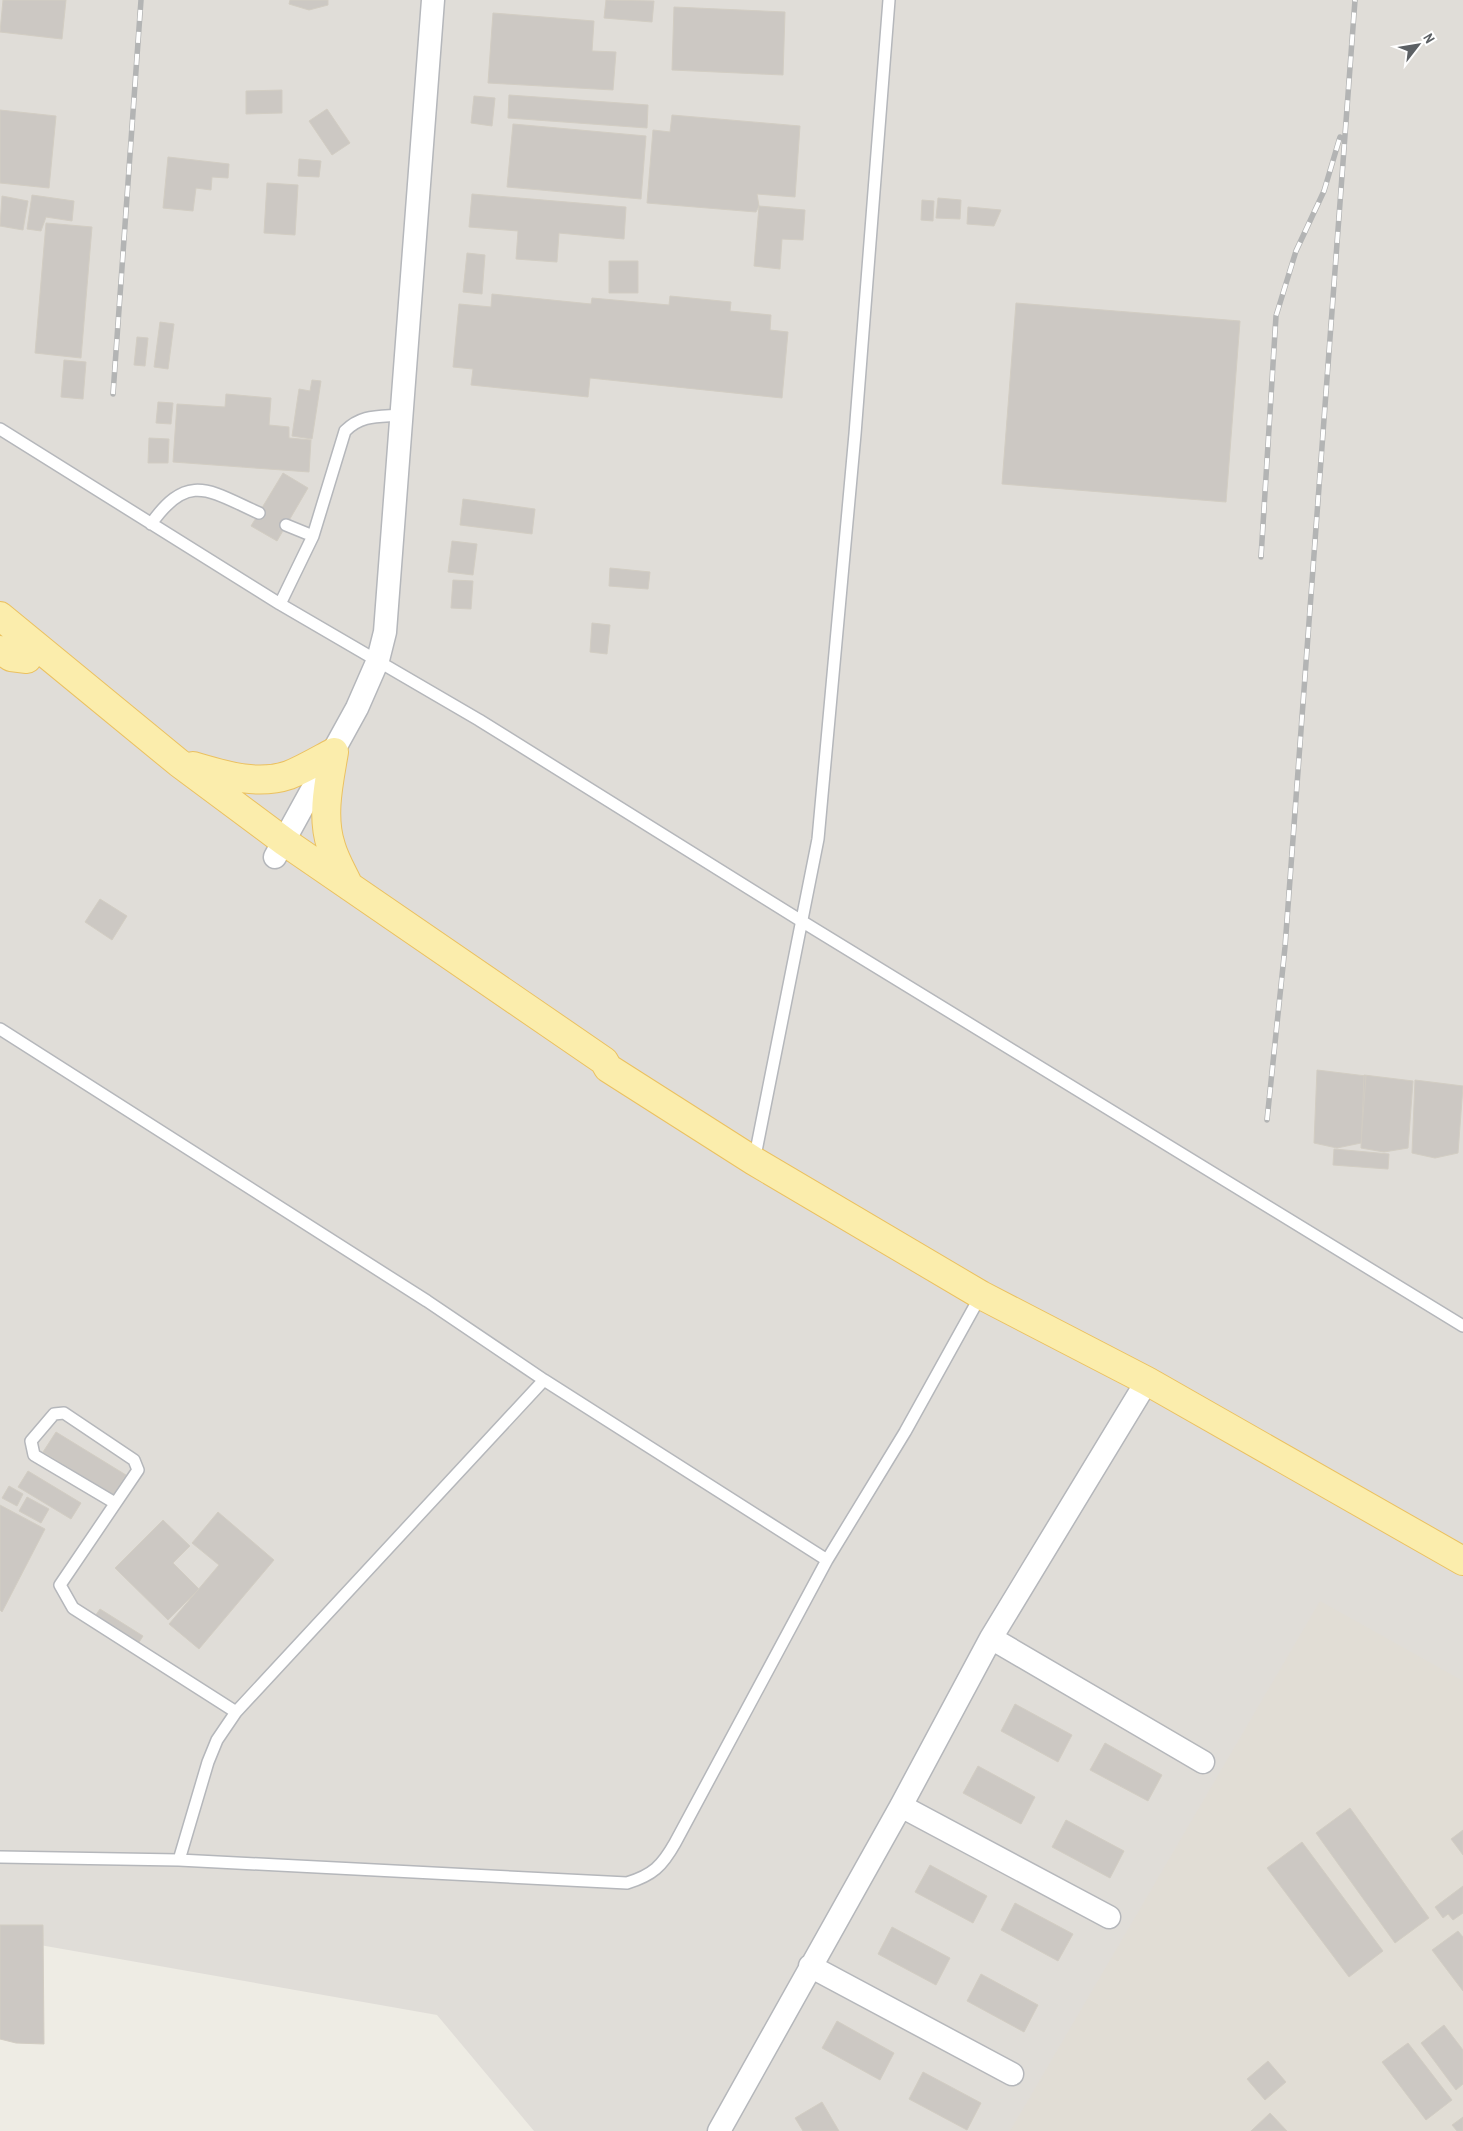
<svg xmlns="http://www.w3.org/2000/svg" width="1463" height="2131" viewBox="0 0 1463 2131" font-family="'Archivo Narrow',sans-serif">
  <rect width="100%" height="100%" fill="#eeece4"/>
  <path fill="#e0ddd8" d="M0,0H1463V2131H534L437,2015L0,1938Z"/>
  <path fill="#e1ddd5" d="M1320,1601L1463,1681V2131H1010Z"/>
  <path fill="#ccc8c3" stroke="#d2cdc3" d="M3,0H66L62,39L0,32Z
    M290,0H328V5L309,10L289,4Z
    M606,0L654,1L652,22L604,18Z
    M674,7L785,12L783,75L672,70Z
    M493,13L594,21L592,51L616,52L613,90L488,83Z
    M282,90V113L246,114V91Z
    M509,95L648,105L647,128L508,118Z
    M474,96L495,98L492,126L471,123Z
    M327,109L350,143L332,155L309,121Z
    M0,110L56,116L49,188L0,183Z
    M672,115L800,126L795,197L757,194L759,206L756,212L647,203L653,130L670,132Z
    M513,124L646,136L641,199L507,187Z
    M168,157L229,164L228,178L212,177L211,190L196,188L193,211L163,208Z
    M299,159L321,161L319,177L298,176Z
    M267,183L298,185L295,235L264,233Z
    M472,194L626,207L624,239L559,233L557,262L516,259L518,231L469,227Z
    M32,195L74,201L72,221L46,217L41,231L27,229Z
    M2,196L28,201L23,230L0,226Z
    M938,198L961,200L960,219L936,218Z
    M922,200L934,201L933,221L921,220Z
    M759,206L805,210L803,240L782,239L780,269L754,266Z
    M968,207L1001,210L994,226L967,224Z
    M46,223L92,227L81,358L35,353Z
    M467,253L485,255L482,294L463,292Z
    M609,261H638V293H609Z
    M492,294L591,304L592,298L669,305L670,296L731,302L730,311L771,315L770,330L788,332L782,398L590,378L588,397L471,385L473,369L453,367L459,304L491,307Z
    M1016,303L1240,321L1226,502L1002,484Z
    M160,322L174,324L168,369L154,367Z
    M137,337L148,338L145,366L134,365Z
    M64,360L86,362L83,399L61,397Z
    M312,380L321,381L312,439L292,436L299,389L310,391Z
    M226,394L271,398L269,425L289,427V438L311,440L309,472L173,462L177,404L225,407Z
    M158,402L173,403L171,424L156,423Z
    M149,438L169,439L168,463H148Z
    M283,473L308,488L277,541L251,526Z
    M463,499L535,509L532,534L460,525Z
    M452,541L477,544L473,575L448,572Z
    M610,568L650,572L648,589L609,586Z
    M453,580L473,581L471,609L451,608Z
    M592,623L610,625L607,654L590,652Z
    M100,899L127,916L112,940L85,922Z
    M1317,1070L1366,1076L1361,1143L1337,1148L1314,1143Z
    M1364,1075L1413,1081L1408,1148L1384,1152L1361,1148Z
    M1415,1080L1463,1086L1458,1153L1435,1158L1412,1153Z
    M1334,1149L1389,1154L1388,1169L1333,1165Z
    M56,1432L126,1475L113,1495L43,1452Z
    M28,1471L81,1503L71,1519L18,1487Z
    M9,1486L23,1494L17,1506L2,1498Z
    M27,1497L49,1509L41,1523L19,1511Z
    M0,1505L45,1529L2,1612L0,1610Z
    M218,1512L274,1560L199,1649L169,1624L219,1565L192,1543Z
    M163,1520L190,1546L173,1563L199,1589L168,1620L115,1568Z
    M100,1609L143,1636L136,1647L93,1619Z
    M1015,1704L1072,1735L1058,1762L1001,1731Z
    M1105,1743L1162,1775L1148,1801L1090,1770Z
    M978,1766L1035,1797L1021,1824L963,1793Z
    M1350,1808L1429,1918L1395,1943L1316,1833Z
    M1066,1820L1124,1851L1110,1878L1052,1847Z
    M1463,1830V1855L1451,1839Z
    M1302,1842L1383,1951L1349,1977L1267,1868Z
    M930,1865L987,1896L973,1923L915,1892Z
    M1463,1886V1913L1453,1920L1448,1914L1443,1918L1435,1907Z
    M1015,1903L1073,1934L1058,1961L1001,1930Z
    M0,1925H43L44,2044L16,2043L0,2039Z
    M892,1927L950,1958L936,1985L878,1954Z
    M1458,1931L1463,1937V1991L1432,1950Z
    M981,1974L1038,2005L1024,2032L967,2001Z
    M837,2021L894,2053L880,2080L822,2048Z
    M1444,2025L1463,2050V2084L1456,2090L1421,2043Z
    M1408,2043L1452,2100L1426,2120L1382,2062Z
    M1268,2061L1286,2082L1265,2100L1247,2079Z
    M923,2072L981,2103L967,2130L909,2099Z
    M822,2102L839,2131H803L795,2118Z
    M1270,2113L1287,2131H1251Z
    M1463,2117V2131H1457L1452,2125Z"/>
  <g fill="none" stroke-linecap="round" stroke-linejoin="round">
    <g stroke="#b5b7bb" stroke-width="14">
      <path id="service" d="M0,429L280,604L479,720L803,922L1463,1326
        M151,524C188,471 210,491 259,513
        M286,525L313,536
        M280,604L313,536L345,431C362,414 379,417 402,415
        M0,1029L427,1301L544,1380L827,1560
        M754,1161L818,839L855,434L889,0
        M115,1503L34,1455L31,1441L54,1414L64,1413L134,1460L138,1470L60,1585L73,1608L236,1712
        M0,1857L179,1860L627,1883C653,1875 662,1866 675,1843L827,1560L905,1432L981,1295
        M179,1860L208,1762L217,1740L236,1712L544,1380"/>
    </g>
    <g stroke="#b5b7bb" stroke-width="25">
      <path id="minor" d="M275,857L357,708L378,660L385,632L433,0
        M991,1638L1203,1762
        M901,1806L1109,1917
        M810,1966L1012,2074
        M719,2131L901,1806L991,1638L1147,1381"/>
    </g>
    <g stroke="#ebc160" stroke-width="30">
      <path id="primary" d="M0,616L179,763L285,842L604,1061L608,1068L754,1161L981,1295L1147,1381L1463,1561
        M0,650L11,657L27,659
        M334,752C329,782 321,816 331,846C335,860 343,873 349,886
        M193,766C224,775 257,786 289,775C304,769 319,760 334,752"/>
    </g>
    <use href="#service" stroke="#fff" stroke-width="11"/>
    <use href="#minor" stroke="#fff" stroke-width="22"/>
    <use href="#primary" stroke="#fbedac" stroke-width="28"/>
    <g stroke="#b3b4b4" stroke-width="5.5">
      <path id="rail" d="M113,394L141,0
        M1261,557L1276,316L1296,251L1324,191L1340,137
        M1267,1120L1285,947L1355,0"/>
    </g>
    <use href="#rail" stroke="#fff" stroke-width="4" stroke-dasharray="11" stroke-linecap="butt"/>
  </g>
  <g transform="translate(1418 45) rotate(59)" stroke="#ffffff" stroke-width="4" paint-order="stroke">
  <path d="M0-4L9 19L0 12L-9 19Z" fill="#5c6064"/>
  <text y="-8" font-size="14" font-weight="bold" text-anchor="middle" fill="#5c6064">N</text>
  </g>
</svg>
